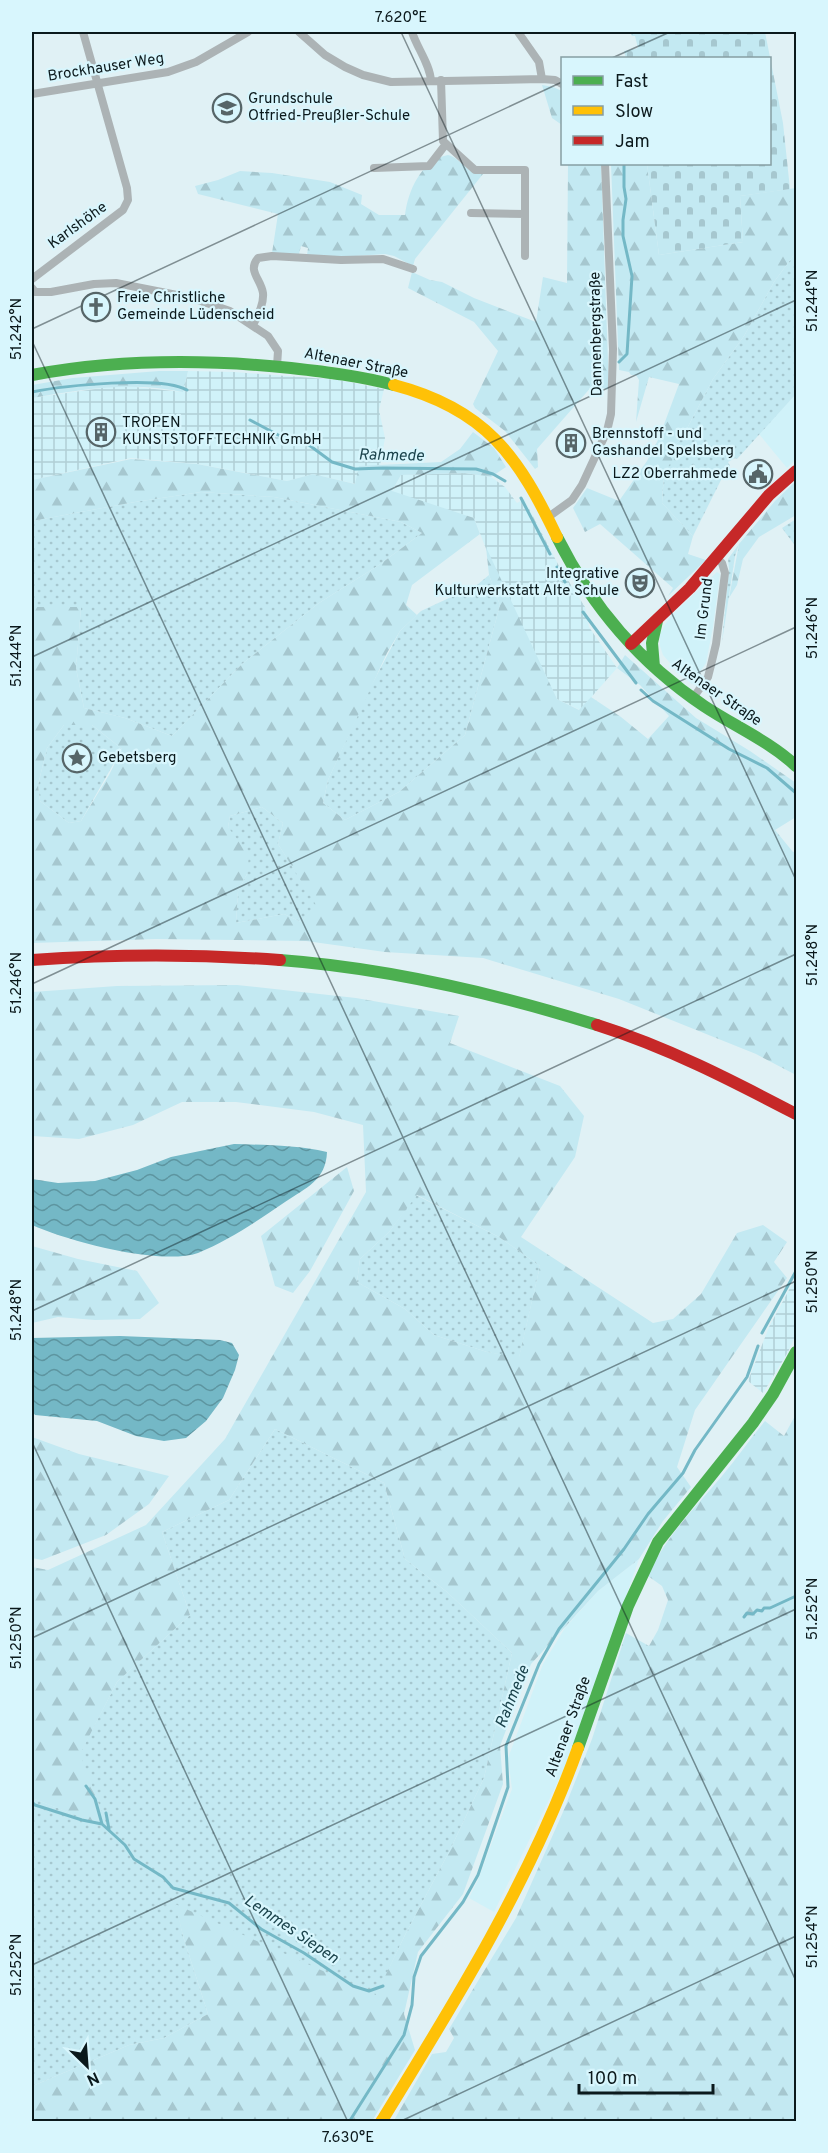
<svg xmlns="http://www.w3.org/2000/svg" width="828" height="2153" viewBox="0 0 828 2153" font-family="Overpass,sans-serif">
  <defs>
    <pattern id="industrial-grid" width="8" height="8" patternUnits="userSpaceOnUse" patternTransform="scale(1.5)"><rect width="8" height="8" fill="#d0f2f9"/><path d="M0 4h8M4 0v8" fill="none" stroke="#b1cfd5"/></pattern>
    <pattern id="grass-dots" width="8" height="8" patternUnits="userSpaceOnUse" patternTransform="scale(1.5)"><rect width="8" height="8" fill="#c3e9f2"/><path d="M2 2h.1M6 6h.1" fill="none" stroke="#a6c7cf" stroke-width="1.8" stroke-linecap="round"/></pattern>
    <pattern id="forest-firs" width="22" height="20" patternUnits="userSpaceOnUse" patternTransform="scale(1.5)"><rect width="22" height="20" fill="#c3e9f2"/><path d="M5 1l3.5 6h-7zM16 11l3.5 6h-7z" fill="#a6c7cf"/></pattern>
    <pattern id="cemetery-stones" width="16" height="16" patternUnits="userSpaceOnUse" patternTransform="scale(1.5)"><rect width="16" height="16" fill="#c3e9f2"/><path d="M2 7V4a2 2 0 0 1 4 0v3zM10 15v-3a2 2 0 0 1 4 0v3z" fill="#a6c7cf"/></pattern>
    <pattern id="water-waves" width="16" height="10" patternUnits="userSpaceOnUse" patternTransform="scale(1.5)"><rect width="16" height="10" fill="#74b8c6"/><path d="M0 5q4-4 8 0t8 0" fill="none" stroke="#5d95a0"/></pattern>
  </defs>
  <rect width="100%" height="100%" fill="#e0f1f5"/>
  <path fill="#d0f2f9" d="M796,394V459L787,468L759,434Z
    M717,572L720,574L713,627L706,663L692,684L677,671L663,655L660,646V634L666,623L673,614Z
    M639,1559L567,1763L494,1912L469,1898L478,1880L512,1789L508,1758L543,1664L565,1628L598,1591Z"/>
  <path fill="url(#industrial-grid)" d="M188,371L234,372L339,380L384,389L379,410L385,438L380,466L356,484L313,474L287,481L198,464L131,458L32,480V398L109,387H135L183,392Z
    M465,473L491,477L505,487L517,503L524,499L559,566L585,607L589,627L617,668L580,710L557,699L490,559L474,518L392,492L401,475Z
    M796,1277V1334L788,1352L763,1393L748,1381L769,1327Z"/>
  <path fill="url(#grass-dots)" d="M796,252V394L737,459L735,458L728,462L730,466L725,472L693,536L662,503L664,474L666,466L678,454L676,444L682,438L713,379L744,336L774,282Z
    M201,492L274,497L401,522L422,533L379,565L319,603L242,664L172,736L125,718L84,708L76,668L81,607H32V521L135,502Z
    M796,519V547L782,528Z
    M739,544L735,556L722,642L729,569L728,559Z
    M489,575L500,605L465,735L399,792L345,820L323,803L328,780L369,690L400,631L421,611L477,585Z
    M64,725H92L122,749L81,821L69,823L40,801L38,785L47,748Z
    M262,807L283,823L278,844L317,905L301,922L284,914L236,923L238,891L247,874L228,827L230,816Z
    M416,1195L499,1237L540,1266L519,1358L487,1352L434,1335L405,1309L357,1282L360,1259L389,1232Z
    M275,1429L384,1483L405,1559L447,1592L512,1653L484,1778L450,1850L405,1935L376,1996L176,1905L183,1936L208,2014L164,2038L129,2045L35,2085L32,2084V1798L107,1827L79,1755L117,1682L190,1615L162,1532L229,1500Z"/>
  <path fill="url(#forest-firs)" fill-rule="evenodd" d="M542,85L553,87L562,91V125L552,118Z
    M448,155C463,159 465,174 483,174L415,259L413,266L394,256L385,254L341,257L307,255L308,248L301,246L299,254L272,253L278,214L198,194L195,186L218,180L240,171L272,173L330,182L362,195L361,204L379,215H405C408,191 421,160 448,155Z
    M568,164H601L609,390L593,385L537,449L538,467L535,469L505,431L475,408L473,404L498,351L474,322L408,288L412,272L430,280L442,282L474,298L536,322L543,277L567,283Z
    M611,164H647L659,255L743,242L740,196L796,188V252L774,282L744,336L713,379L682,438L676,444L678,454C661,472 664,480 662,503L693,536L688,554L706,560L668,596L673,588L600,524L585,532L573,508L587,488L619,501L647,461L659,438L679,384L649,377L636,422L639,380L636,375H631L629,372L619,370Z
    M159,371H188L183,392C133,381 81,389 32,398V385L73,378Z
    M473,432L494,448L506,467L491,477L465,473L401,475L392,491L474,518L480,534L412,585L406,605L417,615L400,631L387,653L328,780L323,803L345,820L399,792L465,735L500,605L489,575L486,547L557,699L579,710L591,697L621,717L648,739L669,716L640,685L617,668L625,655L696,718L750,751L796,783V817L775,830L793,852L796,851V1075L756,1054L619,999L483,958L385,952L306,941L156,939L32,943V607H81L76,668L84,708L125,718L172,736L242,664L319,603L379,565L422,533L401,522L274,497L201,492L135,502L32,521V480L131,459L197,464L287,481L313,474L355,484L359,466L441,462L460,449ZM64,725H92L122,749L109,775L81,821L69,823L40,801L38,785L47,748ZM262,807L283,823L278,844L316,905L301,922L284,914L236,923L238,891L247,874L249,855L228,827L230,816Z
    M796,481V515L759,537L743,559L737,585L729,598L739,544L775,501Z
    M237,985L356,998L459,1016L450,1043L560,1086L584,1116L575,1157L521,1237L653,1323L673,1319L701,1294L737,1233L763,1225L787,1242L774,1262L787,1278L695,1410L677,1467L691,1487L663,1521L639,1559L598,1591L531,1664L500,1746L503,1784L463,1894L418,1952L404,2014L415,2050L372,2121H32V2084L35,2085L129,2045L164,2038L208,2014L183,1936L175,1904L376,1995L405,1935L450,1850L484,1778L512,1653L447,1592L405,1559L384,1483L275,1429L229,1500L162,1532L190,1615L117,1682L80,1754L108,1828L32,1798V1567L48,1570L146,1525L225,1439L366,1192L363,1125L314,1112L236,1102H182L133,1125L79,1139L32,1136V992L117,986ZM417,1195L499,1237L540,1266L519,1357L487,1352L434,1335L405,1309L357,1282L360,1259L389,1232Z
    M347,1167L354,1191L310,1271L293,1293L275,1286L261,1236Z
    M32,1246L78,1259L137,1271L159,1303L140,1319L95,1320L58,1317L32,1323Z
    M796,1414V2121L393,2122L432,2054L446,2052L454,2038L449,2029L516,1918L563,1812L592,1739L626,1633L649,1646L658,1630L668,1600L662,1586L648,1576C665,1537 695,1508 722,1476C737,1458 750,1439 765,1421L784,1436Z
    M32,1437L79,1454L169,1476L149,1504L106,1535L42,1560L32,1558Z"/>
  <path fill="url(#cemetery-stones)" d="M630,32H765L783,123L790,189L740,196L743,242L659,255L647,164H770V58H626L624,51L638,48L635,36H632Z"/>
  <path fill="url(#water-waves)" d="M234,1144C265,1145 296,1145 327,1152C326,1180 306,1188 285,1202C259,1220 228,1241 198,1253C160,1266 68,1241 32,1225V1179L58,1183L95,1181L137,1170L171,1157Z
    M120,1336L220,1340L232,1343L239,1355L235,1370L223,1398L206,1421L186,1438L164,1441L136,1436L97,1421L35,1415L32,1411V1338Z"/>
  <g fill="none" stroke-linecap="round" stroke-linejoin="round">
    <path stroke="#74b8c6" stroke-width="3" d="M619,362L627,354L632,276L623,236V220L626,199L624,187V164
      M32,392C62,386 162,375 187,390
      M250,420L282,437L309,445L332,462L355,469L383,468L476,469L493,474L505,481
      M521,498L550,554
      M557,567L565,582
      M583,612L636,683
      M641,690L653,701L729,749L767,768L796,793
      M762,1333L796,1271
      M744,1617L747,1613L753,1614L757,1610L762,1611L764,1608H770L796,1596
      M86,1786L95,1799L102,1824
      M32,1802L35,1805L82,1820L102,1824L125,1845L134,1859L163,1877L173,1888L229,1903L261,1929L304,1953L353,1986L369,1991L383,1986
      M106,1813L109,1829
      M349,2122L404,2035L412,2005L414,1977L421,1956L463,1902L478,1875L508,1787L506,1746L539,1664L559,1629L624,1549L648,1514L683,1473L695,1450L747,1377L758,1346"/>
    <path stroke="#acb3b5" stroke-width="8" d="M299,32L325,55L345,67L363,75L391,82L542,79L555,80L562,84
      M412,32C417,48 430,64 431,81
      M518,32L539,62L542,79
      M441,80L443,141L475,170H525V214
      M32,94L168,72L196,62L248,32
      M374,168L429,166L446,144
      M471,213L525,214V256
      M32,279L123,210L128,200L127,188L83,32
      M32,288L35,292H51L94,284L116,283L192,298L230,311L268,336L278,351L277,366
      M253,325C258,315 264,304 263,293C261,279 247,271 258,258L272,256L341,260L383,259L413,269
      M547,518L572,500L582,485L607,431L611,414L613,349L605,164
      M693,698L708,677L711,665L716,644L725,573L722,563L716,557"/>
    <path stroke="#4caf50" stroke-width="12" d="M32,375C118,359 204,359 291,368C326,372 360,376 394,385
      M557,537C591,605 640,663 704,706C734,726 769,741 796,766
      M654,667L652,643L657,621
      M280,960C388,968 494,993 597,1025
      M578,1748L628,1606L658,1542L753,1423L773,1394L796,1352"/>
    <path stroke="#ffc107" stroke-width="12" d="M394,385C486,409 518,456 557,537
      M381,2122C455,2002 530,1881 578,1748"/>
    <path stroke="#c62828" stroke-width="12" d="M631,644L690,588L769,495L796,471
      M32,960C115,954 197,954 280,960
      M597,1025C667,1047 731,1080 796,1114"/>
  </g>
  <path fill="none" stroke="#0b191c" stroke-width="1.5" stroke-opacity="0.45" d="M401,32L796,880M612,58L670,32M32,329L562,82M32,341L796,1981M32,657L796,300M32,984L796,627M32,1311L796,954M32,1442L348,2122M32,1638L796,1281M32,1965L796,1609M399,2122L796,1936"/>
  <defs>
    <g id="school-ring" transform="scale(1.5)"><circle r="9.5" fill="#d8f6fd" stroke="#566568" stroke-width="1.5"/><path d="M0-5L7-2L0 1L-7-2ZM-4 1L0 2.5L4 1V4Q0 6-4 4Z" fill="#566568"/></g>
    <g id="church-ring" transform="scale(1.5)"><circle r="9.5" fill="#d8f6fd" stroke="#566568" stroke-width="1.5"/><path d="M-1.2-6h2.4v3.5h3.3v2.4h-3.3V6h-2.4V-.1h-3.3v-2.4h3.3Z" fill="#566568"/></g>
    <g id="building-ring" transform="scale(1.5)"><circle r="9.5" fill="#d8f6fd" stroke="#566568" stroke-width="1.5"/><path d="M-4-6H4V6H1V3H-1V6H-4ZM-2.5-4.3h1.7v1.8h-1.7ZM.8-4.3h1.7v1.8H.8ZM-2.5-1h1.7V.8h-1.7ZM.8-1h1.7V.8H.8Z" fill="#566568"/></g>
    <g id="civic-ring" transform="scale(1.5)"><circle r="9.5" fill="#d8f6fd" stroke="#566568" stroke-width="1.5"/><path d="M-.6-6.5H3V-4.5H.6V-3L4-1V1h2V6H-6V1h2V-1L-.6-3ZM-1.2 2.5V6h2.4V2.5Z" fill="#566568"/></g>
    <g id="theatre-ring" transform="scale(1.5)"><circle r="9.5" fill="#d8f6fd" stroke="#566568" stroke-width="1.5"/><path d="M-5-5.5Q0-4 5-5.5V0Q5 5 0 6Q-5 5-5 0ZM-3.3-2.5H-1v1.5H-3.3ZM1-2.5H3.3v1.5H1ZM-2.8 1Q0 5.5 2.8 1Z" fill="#566568"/></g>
    <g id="sight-ring" transform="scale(1.5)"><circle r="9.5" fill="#d8f6fd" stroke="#566568" stroke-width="1.5"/><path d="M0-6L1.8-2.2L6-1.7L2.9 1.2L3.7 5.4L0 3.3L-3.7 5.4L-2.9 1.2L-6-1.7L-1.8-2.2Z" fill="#566568"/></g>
  </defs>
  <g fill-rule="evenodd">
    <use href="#school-ring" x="227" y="108"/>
    <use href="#church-ring" x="96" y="307"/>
    <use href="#building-ring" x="101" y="432"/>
    <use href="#building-ring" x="571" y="443"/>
    <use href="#civic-ring" x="758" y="474"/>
    <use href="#theatre-ring" x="640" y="583"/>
    <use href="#sight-ring" x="77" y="758"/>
  </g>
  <g text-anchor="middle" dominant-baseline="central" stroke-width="4.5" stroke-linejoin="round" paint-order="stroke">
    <g font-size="15" fill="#0b191c" stroke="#d8f6fd">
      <text transform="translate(106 68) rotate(-9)">Brockhauser Weg</text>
      <text transform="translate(78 226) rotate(-36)">Karlshöhe</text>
      <text transform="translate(597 334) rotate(-91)">Dannenbergstraße</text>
      <text transform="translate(356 364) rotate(11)">Altenaer Straße</text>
      <text transform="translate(705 609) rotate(-83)">Im Grund</text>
      <text transform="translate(716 693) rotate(35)">Altenaer Straße</text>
      <text transform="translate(569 1727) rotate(-70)">Altenaer Straße</text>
    </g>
    <g font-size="15" fill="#0b191c" stroke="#d8f6fd" text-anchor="start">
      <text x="248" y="99">Grundschule<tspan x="248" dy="17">Otfried-Preußler-Schule</tspan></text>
      <text x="117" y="298">Freie Christliche<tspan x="117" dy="17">Gemeinde Lüdenscheid</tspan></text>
      <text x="122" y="423">TROPEN<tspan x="122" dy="17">KUNSTSTOFFTECHNIK GmbH</tspan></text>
      <text x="592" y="434">Brennstoff - und<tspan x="592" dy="17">Gashandel Spelsberg</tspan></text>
      <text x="737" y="474" text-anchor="end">LZ2 Oberrahmede</text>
      <text x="619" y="574" text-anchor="end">Integrative<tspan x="619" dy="17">Kulturwerkstatt Alte Schule</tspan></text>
      <text x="98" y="758">Gebetsberg</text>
    </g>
    <g font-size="16" font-style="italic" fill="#1b434c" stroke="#d8f6fd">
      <text transform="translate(391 456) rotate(1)">Rahmede</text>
      <text transform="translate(513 1697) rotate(-68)">Rahmede</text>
      <text transform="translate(291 1930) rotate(34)">Lemmes Siepen</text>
    </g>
  </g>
  <rect width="828" height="2153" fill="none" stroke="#d8f6fd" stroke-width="66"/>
  <rect x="561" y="57" width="210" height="108" fill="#d8f6fd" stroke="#869ea3" stroke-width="1.5"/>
  <rect x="573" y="76" width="30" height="9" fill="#4caf50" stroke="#869ea3" stroke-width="1.5"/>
  <text x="615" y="87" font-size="18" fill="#0b191c">Fast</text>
  <rect x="573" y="106" width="30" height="9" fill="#ffc107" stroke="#869ea3" stroke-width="1.5"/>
  <text x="615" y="117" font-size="18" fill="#0b191c">Slow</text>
  <rect x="573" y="136" width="30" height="9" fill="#c62828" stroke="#869ea3" stroke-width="1.5"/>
  <text x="615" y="147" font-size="18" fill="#0b191c">Jam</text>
  <g transform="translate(87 2066) rotate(155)" stroke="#d8f6fd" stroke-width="4.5" paint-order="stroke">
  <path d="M0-4.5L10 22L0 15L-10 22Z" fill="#0b191c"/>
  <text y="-9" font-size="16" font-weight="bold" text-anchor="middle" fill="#0b191c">N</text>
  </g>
  <path d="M579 2084v9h134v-9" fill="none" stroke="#0b191c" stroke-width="3"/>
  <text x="588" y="2084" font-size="18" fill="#0b191c" stroke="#d8f6fd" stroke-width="4.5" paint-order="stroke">100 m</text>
  <rect x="33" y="33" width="762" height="2087" fill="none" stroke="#0b191c" stroke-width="2"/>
  <g font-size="15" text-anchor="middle" fill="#0b191c">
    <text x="401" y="22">7.620°E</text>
    <text transform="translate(812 301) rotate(-90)" y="5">51.244°N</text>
    <text transform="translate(16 329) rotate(-90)" y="5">51.242°N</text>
    <text transform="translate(812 628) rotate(-90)" y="5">51.246°N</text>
    <text transform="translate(16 656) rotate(-90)" y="5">51.244°N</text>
    <text transform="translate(812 955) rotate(-90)" y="5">51.248°N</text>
    <text transform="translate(16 983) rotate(-90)" y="5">51.246°N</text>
    <text transform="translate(812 1282) rotate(-90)" y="5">51.250°N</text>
    <text transform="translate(16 1310) rotate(-90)" y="5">51.248°N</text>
    <text transform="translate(812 1609) rotate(-90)" y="5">51.252°N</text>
    <text transform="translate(16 1638) rotate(-90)" y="5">51.250°N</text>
    <text transform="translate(812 1937) rotate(-90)" y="5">51.254°N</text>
    <text transform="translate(16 1965) rotate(-90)" y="5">51.252°N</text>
    <text x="348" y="2142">7.630°E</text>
  </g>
</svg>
